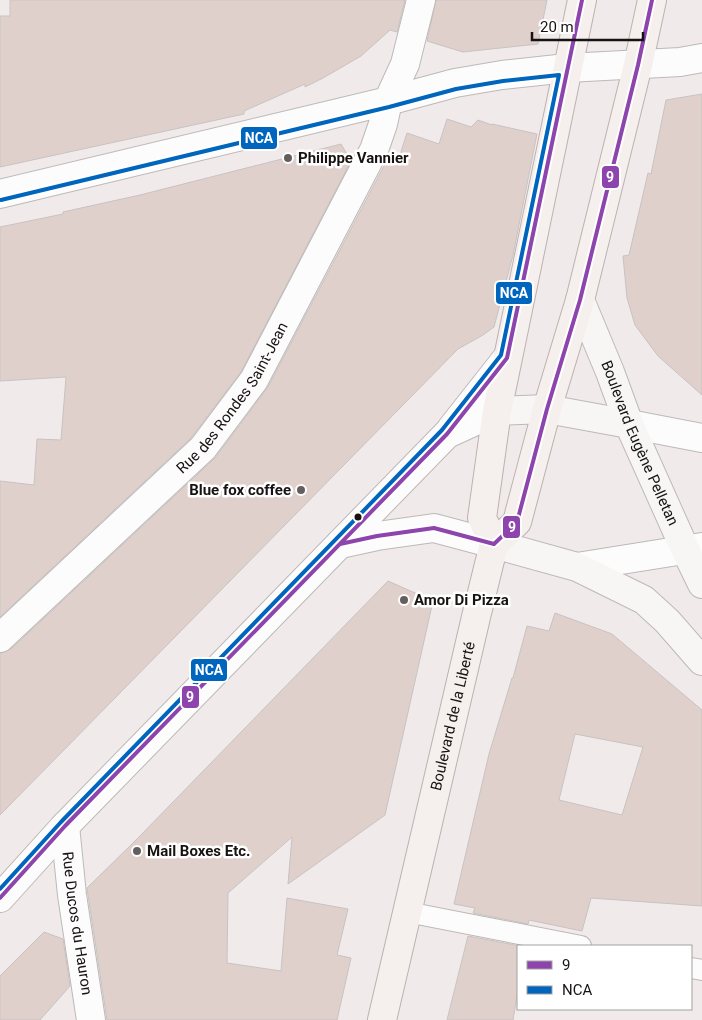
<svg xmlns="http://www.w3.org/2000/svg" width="702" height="1020" viewBox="0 0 702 1020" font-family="Roboto,sans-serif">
  <rect width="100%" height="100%" fill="#f0ebea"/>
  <path fill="#e0d0cb" stroke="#c7c3c2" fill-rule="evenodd" d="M10,0H405L397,32L390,30L361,56L323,78L305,87V84L244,111V114L0,167V16H10Z
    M436,0H547L538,44L463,52L427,41Z
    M702,94V395L658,356L635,325L627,298L623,256L629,255L648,173L651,174L666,100Z
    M447,119L471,127L478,120L492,125V124L537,134L513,255L494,327L483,335L458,349L0,815V653L11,649L215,458L268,387L385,164L398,161L407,133L439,144Z
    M341,144L351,161L241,372L191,438L0,617V481L34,485L37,439L61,440L66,377L0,381V227L63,214V212L140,195Z
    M388,581L433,601L385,815L288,884L292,837L228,893L227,963L281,971L287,898L348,909L337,955L351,958L337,1020H107L87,888L137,839Z
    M555,613L612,634L702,710V906L591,898L582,931L529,920L528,924L473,913L475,908L454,904L489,754L512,678H513L527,626L549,631ZM575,734L643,747L622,815L559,800Z
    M44,932L63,939L70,986L40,1020H0V976Z
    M468,936L520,946H518V990L513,1020H447Z"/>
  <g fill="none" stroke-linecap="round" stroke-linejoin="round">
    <g stroke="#bdb9b8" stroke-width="22">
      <path id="lane" d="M407,912L581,946
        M691,968L702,970"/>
    </g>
    <g stroke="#bdb9b8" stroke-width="30">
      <g id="street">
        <path d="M0,194L388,101L455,83L502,75L567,68L680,62L702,58"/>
        <path d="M629,424L702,438"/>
        <path d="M451,429L507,358"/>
        <path d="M340,544L377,536L434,528L494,544"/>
        <path d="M577,567L702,547"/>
        <path id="s1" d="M0,638L203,448L254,380L374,150L383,124L388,101L405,64L421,0"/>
        <path id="s2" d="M65,826L72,895L91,1020"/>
        <path d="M0,898L65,826L447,434L497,411"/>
      </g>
    </g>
    <g stroke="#bdb9b8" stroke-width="30">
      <g id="secondary">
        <path id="s3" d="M580,300L610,372L629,424L685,549L702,584"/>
        <path d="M497,411L547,409L629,424"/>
        <path d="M494,544L577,567L644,600L667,621L702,661"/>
      </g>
    </g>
    <g stroke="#bdb1af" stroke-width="30">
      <g id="primary">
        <path d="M494,544L517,522L547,409L580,300L638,65L652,0"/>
        <path id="s4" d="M382,1020L476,617L494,544L482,518L497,411L582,0"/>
      </g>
    </g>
    <use href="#lane" stroke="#fdfcfc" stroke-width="20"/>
    <use href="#street" stroke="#fdfcfc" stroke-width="28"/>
    <use href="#secondary" stroke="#f8f5f5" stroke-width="28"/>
    <use href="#primary" stroke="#f5efed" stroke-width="28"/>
    <g stroke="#fff" stroke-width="8">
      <path id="bus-1" d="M340,544L377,536L434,528L494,544L517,522L547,409L580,300L638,65L652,0
        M0,898L65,826L447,434L507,358L582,0"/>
    </g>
    <g stroke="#fff" stroke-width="8">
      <path id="bus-2" d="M0,889L61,822L442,430L501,355L559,75L503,81L456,89L389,107L1,200"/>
    </g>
    <use href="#bus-1" stroke="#8e44ad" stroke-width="4"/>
    <use href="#bus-2" stroke="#0065bd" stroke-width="4"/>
  </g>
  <g fill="#635f5e" stroke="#fff" stroke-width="2">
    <circle cx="288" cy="158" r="5"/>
    <circle cx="301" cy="490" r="5"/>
    <circle cx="404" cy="600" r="5"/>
    <circle cx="137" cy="851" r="5"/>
  </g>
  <circle fill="#171312" stroke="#fff" stroke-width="2" cx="358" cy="517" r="4.5"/>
  <g text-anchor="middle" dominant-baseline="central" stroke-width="5" stroke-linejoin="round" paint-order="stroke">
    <g font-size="15" font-weight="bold" fill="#171312" stroke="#fff" text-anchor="start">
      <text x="298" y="158">Philippe Vannier</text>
      <text x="291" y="490" text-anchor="end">Blue fox coffee</text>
      <text x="414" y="600">Amor Di Pizza</text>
      <text x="147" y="851">Mail Boxes Etc.</text>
    </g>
    <g font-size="15" fill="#171312" stroke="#fff">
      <text stroke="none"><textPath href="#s1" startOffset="336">Rue des Rondes Saint-Jean</textPath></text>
      <text stroke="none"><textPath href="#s3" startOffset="155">Boulevard Eugène Pelletan</textPath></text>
      <text stroke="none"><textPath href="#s4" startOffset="312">Boulevard de la Liberté</textPath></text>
      <text stroke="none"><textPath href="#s2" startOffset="98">Rue Ducos du Hauron</textPath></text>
    </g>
  </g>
  <g stroke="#fff" stroke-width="2">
    <rect x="240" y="126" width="38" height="24" rx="5" fill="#0065bd"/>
    <rect x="601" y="165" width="19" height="24" rx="5" fill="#8e44ad"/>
    <rect x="495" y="281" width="38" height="24" rx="5" fill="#0065bd"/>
    <rect x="502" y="515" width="19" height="24" rx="5" fill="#8e44ad"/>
    <rect x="190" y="658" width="38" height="24" rx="5" fill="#0065bd"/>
    <rect x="181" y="685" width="19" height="24" rx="5" fill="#8e44ad"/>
  </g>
  <g font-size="14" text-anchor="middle" font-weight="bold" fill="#fff">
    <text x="259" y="143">NCA</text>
    <text x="610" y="182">9</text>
    <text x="514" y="298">NCA</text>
    <text x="512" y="532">9</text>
    <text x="209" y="675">NCA</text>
    <text x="190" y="702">9</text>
  </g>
  <rect x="517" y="945" width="175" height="65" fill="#ffffff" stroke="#a2a1a0"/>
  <rect x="527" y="961" width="25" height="8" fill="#8e44ad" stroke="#a2a1a0"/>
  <text x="562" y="970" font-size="15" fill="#171312">9</text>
  <rect x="527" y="986" width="25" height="8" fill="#0065bd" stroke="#a2a1a0"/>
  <text x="562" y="995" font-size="15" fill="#171312">NCA</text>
  <path d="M532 32v8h111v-8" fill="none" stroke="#171312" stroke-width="2.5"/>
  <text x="540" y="32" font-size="15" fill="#171312" stroke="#ffffff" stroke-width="4" paint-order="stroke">20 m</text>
</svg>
